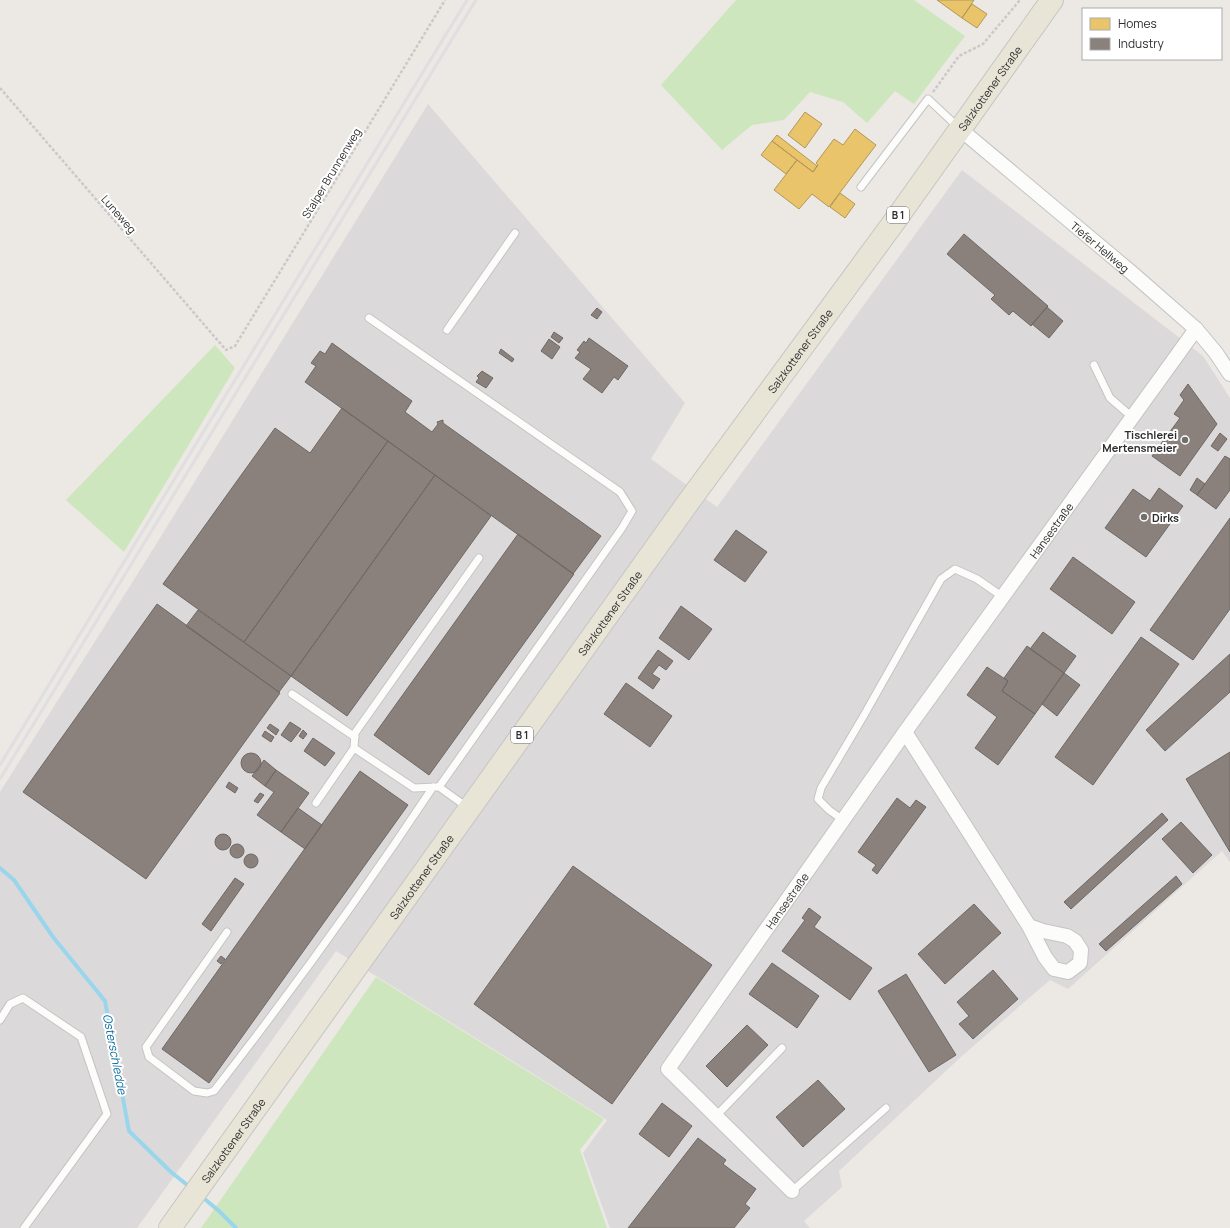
<svg xmlns="http://www.w3.org/2000/svg" width="1230" height="1228" viewBox="0 0 1230 1228" font-family="Manrope,sans-serif">
  <rect width="100%" height="100%" fill="#ece8e4"/>
  <path fill="#dcd9db" d="M428,104L685,403L651,459L717,507L962,170L1203,356L1230,398V862L1222,851L1068,989L1050,980L963,1055L839,1171L842,1187L804,1221L810,1228H610L583,1153L607,1120L336,951L137,1228H0V792L147,559Z"/>
  <path fill="#cee6be" d="M736,0H914L965,36L914,104L895,91L867,123L843,102L810,92L784,120L752,125L722,150L661,85Z
    M215,345L235,368L124,552L66,500Z
    M376,977L604,1119L580,1150L607,1228H201Z"/>
  <path fill="#e9c46a" stroke="#b19758" d="M937,0H974L962,18Z
    M972,4L987,14L977,28L962,18Z
    M805,112L822,124L805,148L788,135Z
    M855,129L876,145L829,207L812,194L799,209L774,190L797,160L813,172L818,165L816,163L834,139L843,145Z
    M777,135L817,166L813,172L772,141Z
    M772,141L797,160L786,174L761,155Z
    M840,193L855,204L845,218L830,207Z"/>
  <path fill="#8a817c" stroke="#6e6865" d="M964,234L1048,306L1031,326L1013,311L1009,315L991,299L995,295L947,254Z
    M1047,307L1063,321L1049,338L1032,324Z
    M597,308L602,312L597,319L591,315Z
    M554,332L563,338L559,343L551,337Z
    M589,338L628,366L618,380L614,377L602,393L583,379L591,369L575,358L580,352L577,350L584,341L586,343Z
    M549,339L560,347L552,359L541,351Z
    M332,343L412,401L405,412L432,432L438,424L437,422L443,420V423L601,536L573,574L305,382L316,366L311,363L320,351L325,354Z
    M501,349L514,359L512,362L499,353Z
    M482,371L493,378L486,388L476,382L479,378L477,376Z
    M1188,384L1217,424L1180,476L1152,456L1180,418L1174,414L1184,400L1180,395Z
    M342,408L388,441L244,642L163,584L275,428L310,453Z
    M1220,433L1227,439L1218,451L1211,446Z
    M388,441L435,475L291,676L244,642Z
    M1225,456L1230,459V490L1216,509L1197,495Z
    M435,475L491,516L347,716L291,676Z
    M1197,478L1205,484L1197,495L1190,490Z
    M1159,488L1183,506L1146,557L1105,528L1133,489L1150,501Z
    M1230,518V609L1193,660L1150,630Z
    M736,530L767,552L745,582L714,560Z
    M518,534L574,574L429,775L374,735Z
    M1073,557L1135,602L1112,634L1050,589Z
    M157,604L280,693L146,879L23,792Z
    M681,606L712,629L689,660L659,638Z
    M198,610L291,676L279,692L186,626Z
    M1043,632L1076,656L1064,673L1030,649Z
    M1141,637L1179,664L1093,785L1055,757Z
    M1027,646L1064,673L1035,714L1002,691L1008,681L1004,678Z
    M658,650L673,661L666,670L659,665L652,674L660,679L653,689L638,678Z
    M1230,654V692L1165,751L1146,730Z
    M987,667L1008,681L1002,691L1035,714L998,765L975,748L997,717L967,695Z
    M1064,673L1080,685L1057,716L1042,704Z
    M626,683L672,716L650,747L604,714Z
    M290,722L301,729L291,742L281,735Z
    M270,724L279,730L276,735L267,728Z
    M303,730L307,734L303,739L299,736Z
    M265,731L274,737L271,742L262,736Z
    M313,738L335,753L325,766L304,751Z
    M1230,752V852L1186,779Z
    M241 763a10 10 0 1 1 20 0a10 10 0 1 1-20 0Z
    M264,760L276,770L265,786L252,776Z
    M276,770L309,793L281,832L257,815L274,792L265,786Z
    M360,771L408,805L209,1083L162,1049Z
    M229,782L238,788L235,793L226,787Z
    M260,793L264,795L258,803L254,801Z
    M897,798L910,808L916,800L926,807L877,874L872,870L876,865L858,852Z
    M298,808L322,825L305,849L281,832Z
    M1162,813L1168,820L1071,909L1064,902Z
    M1181,822L1212,855L1193,873L1162,839Z
    M215 842a8 8 0 1 1 16 0a8 8 0 1 1-16 0Z
    M230 851a7 7 0 1 1 14 0a7 7 0 1 1-14 0Z
    M244 861a7 7 0 1 1 14 0a7 7 0 1 1-14 0Z
    M573,866L712,965L612,1104L474,1004Z
    M1176,876L1182,884L1106,951L1099,944Z
    M235,878L244,884L211,931L202,924Z
    M974,904L1001,933L945,984L918,954Z
    M809,908L821,917L814,927L872,968L850,1000L782,951L805,920L802,918Z
    M221,956L225,959L221,964L217,961Z
    M772,963L819,996L797,1028L749,994Z
    M993,970L1018,999L973,1039L959,1024L969,1016L957,1002Z
    M906,974L956,1055L929,1072L878,991Z
    M747,1025L768,1045L727,1087L706,1066Z
    M818,1080L845,1109L803,1147L776,1117Z
    M662,1103L692,1126L669,1157L639,1134Z
    M698,1138L726,1160L723,1164L756,1189L745,1204L750,1208L734,1228H628Z"/>
  <g fill="none" stroke-linecap="round" stroke-linejoin="round">
    <path stroke="#99d6ec" stroke-width="4" d="M0,868L14,880L53,937L105,1001L129,1131L171,1172L191,1188
      M201,1196L219,1211L236,1228"/>
    <g stroke="#c5c4c5" stroke-width="9">
      <path id="service" d="M861,187L928,99L958,127
        M369,318L620,492L632,511L622,528L439,787L467,807
        M447,330L515,233
        M1094,365L1110,398L1132,417
        M292,694L355,737
        M437,787L414,788L354,748L355,733L479,558
        M316,803L354,748
        M843,820L829,810L818,799L821,788L863,717L941,579L955,569L977,579L1003,597
        M227,932L146,1047L149,1057L194,1091L207,1093L214,1091C291,992 364,891 433,787
        M0,1020L10,1004L23,998L81,1037L107,1114L24,1228
        M716,1116L782,1048
        M792,1191L886,1108"/>
    </g>
    <g stroke="#c5c4c5" stroke-width="16">
      <g id="minor">
        <path id="s1" d="M960,129L1132,273L1196,329L1216,353L1230,374"/>
        <path d="M905,732L1029,926L1045,957L1054,969L1068,972L1080,963L1081,950L1075,941L1067,936L1043,931L1029,926"/>
        <path id="s2" d="M792,1191L668,1069L905,732L1196,329"/>
      </g>
    </g>
    <g stroke="#c6c5c4" stroke-width="24">
      <g id="primary">
        <path id="s3" d="M170,1228L687,504L894,222L1052,0"/>
      </g>
    </g>
    <path stroke="#c9c9c8" stroke-width="2.5" stroke-dasharray="3 2" stroke-linecap="butt" d="M0,88L226,350L235,346L445,0
      M933,92L959,56L983,44L1020,0"/>
    <use href="#service" stroke="#fcfcfb" stroke-width="7"/>
    <use href="#minor" stroke="#fcfcfb" stroke-width="14"/>
    <use href="#primary" stroke="#e8e4d6" stroke-width="22"/>
    <path stroke="#dfdfe1" stroke-width="3" d="M0,765L467,0
      M0,779L476,0"/>
  </g>
  <g fill="#706f6e" stroke="#fff" stroke-width="1.5">
    <circle cx="1185" cy="440" r="4"/>
    <circle cx="1144" cy="517" r="4"/>
  </g>
  <g text-anchor="middle" dominant-baseline="central" stroke-width="4" stroke-linejoin="round" paint-order="stroke">
    <g fill="#fff" stroke="#6d6d6d" stroke-width="1">
      <rect x="887" y="207" width="22" height="16" rx="3"/>
      <rect x="511" y="727" width="22" height="16" rx="3"/>
    </g>
    <g font-size="10" font-weight="bold" fill="#2e2e2e">
      <text x="898" y="215">B 1</text>
      <text x="522" y="735">B 1</text>
    </g>
    <g font-size="11" fill="#2e2e2e" stroke="#fff">
      <text stroke="none"><textPath href="#s3" startOffset="1404">Salzkottener Straße</textPath></text>
      <text transform="translate(331 173) rotate(-59)">Stalper Brunnenweg</text>
      <text transform="translate(119 214) rotate(49)">Luneweg</text>
      <text stroke="none"><textPath href="#s1" startOffset="183">Tiefer Hellweg</textPath></text>
      <text stroke="none"><textPath href="#s3" startOffset="1080">Salzkottener Straße</textPath></text>
      <text stroke="none"><textPath href="#s2" startOffset="835">Hansestraße</textPath></text>
      <text stroke="none"><textPath href="#s3" startOffset="756">Salzkottener Straße</textPath></text>
      <text stroke="none"><textPath href="#s3" startOffset="432">Salzkottener Straße</textPath></text>
      <text stroke="none"><textPath href="#s2" startOffset="380">Hansestraße</textPath></text>
      <text stroke="none"><textPath href="#s3" startOffset="108">Salzkottener Straße</textPath></text>
    </g>
    <g font-size="11" font-weight="bold" fill="#2e2e2e" stroke="#fff" text-anchor="end">
      <text x="1177" y="434">Tischlerei<tspan x="1177" dy="13">Mertensmeier</tspan></text>
      <text x="1152" y="517" text-anchor="start">Dirks</text>
    </g>
    <g font-size="12" font-style="italic" fill="#0d6fa3" stroke="#fff">
      <text transform="translate(115 1054) rotate(79)">Osterschledde</text>
    </g>
  </g>
  <rect x="1082" y="8" width="140" height="52" fill="#ffffff" stroke="#ababab"/>
  <rect x="1090" y="18" width="20" height="12" fill="#e9c46a" stroke="#ababab"/>
  <text x="1118" y="28" font-size="12" fill="#2e2e2e">Homes</text>
  <rect x="1090" y="38" width="20" height="12" fill="#8a817c" stroke="#ababab"/>
  <text x="1118" y="48" font-size="12" fill="#2e2e2e">Industry</text>
</svg>
